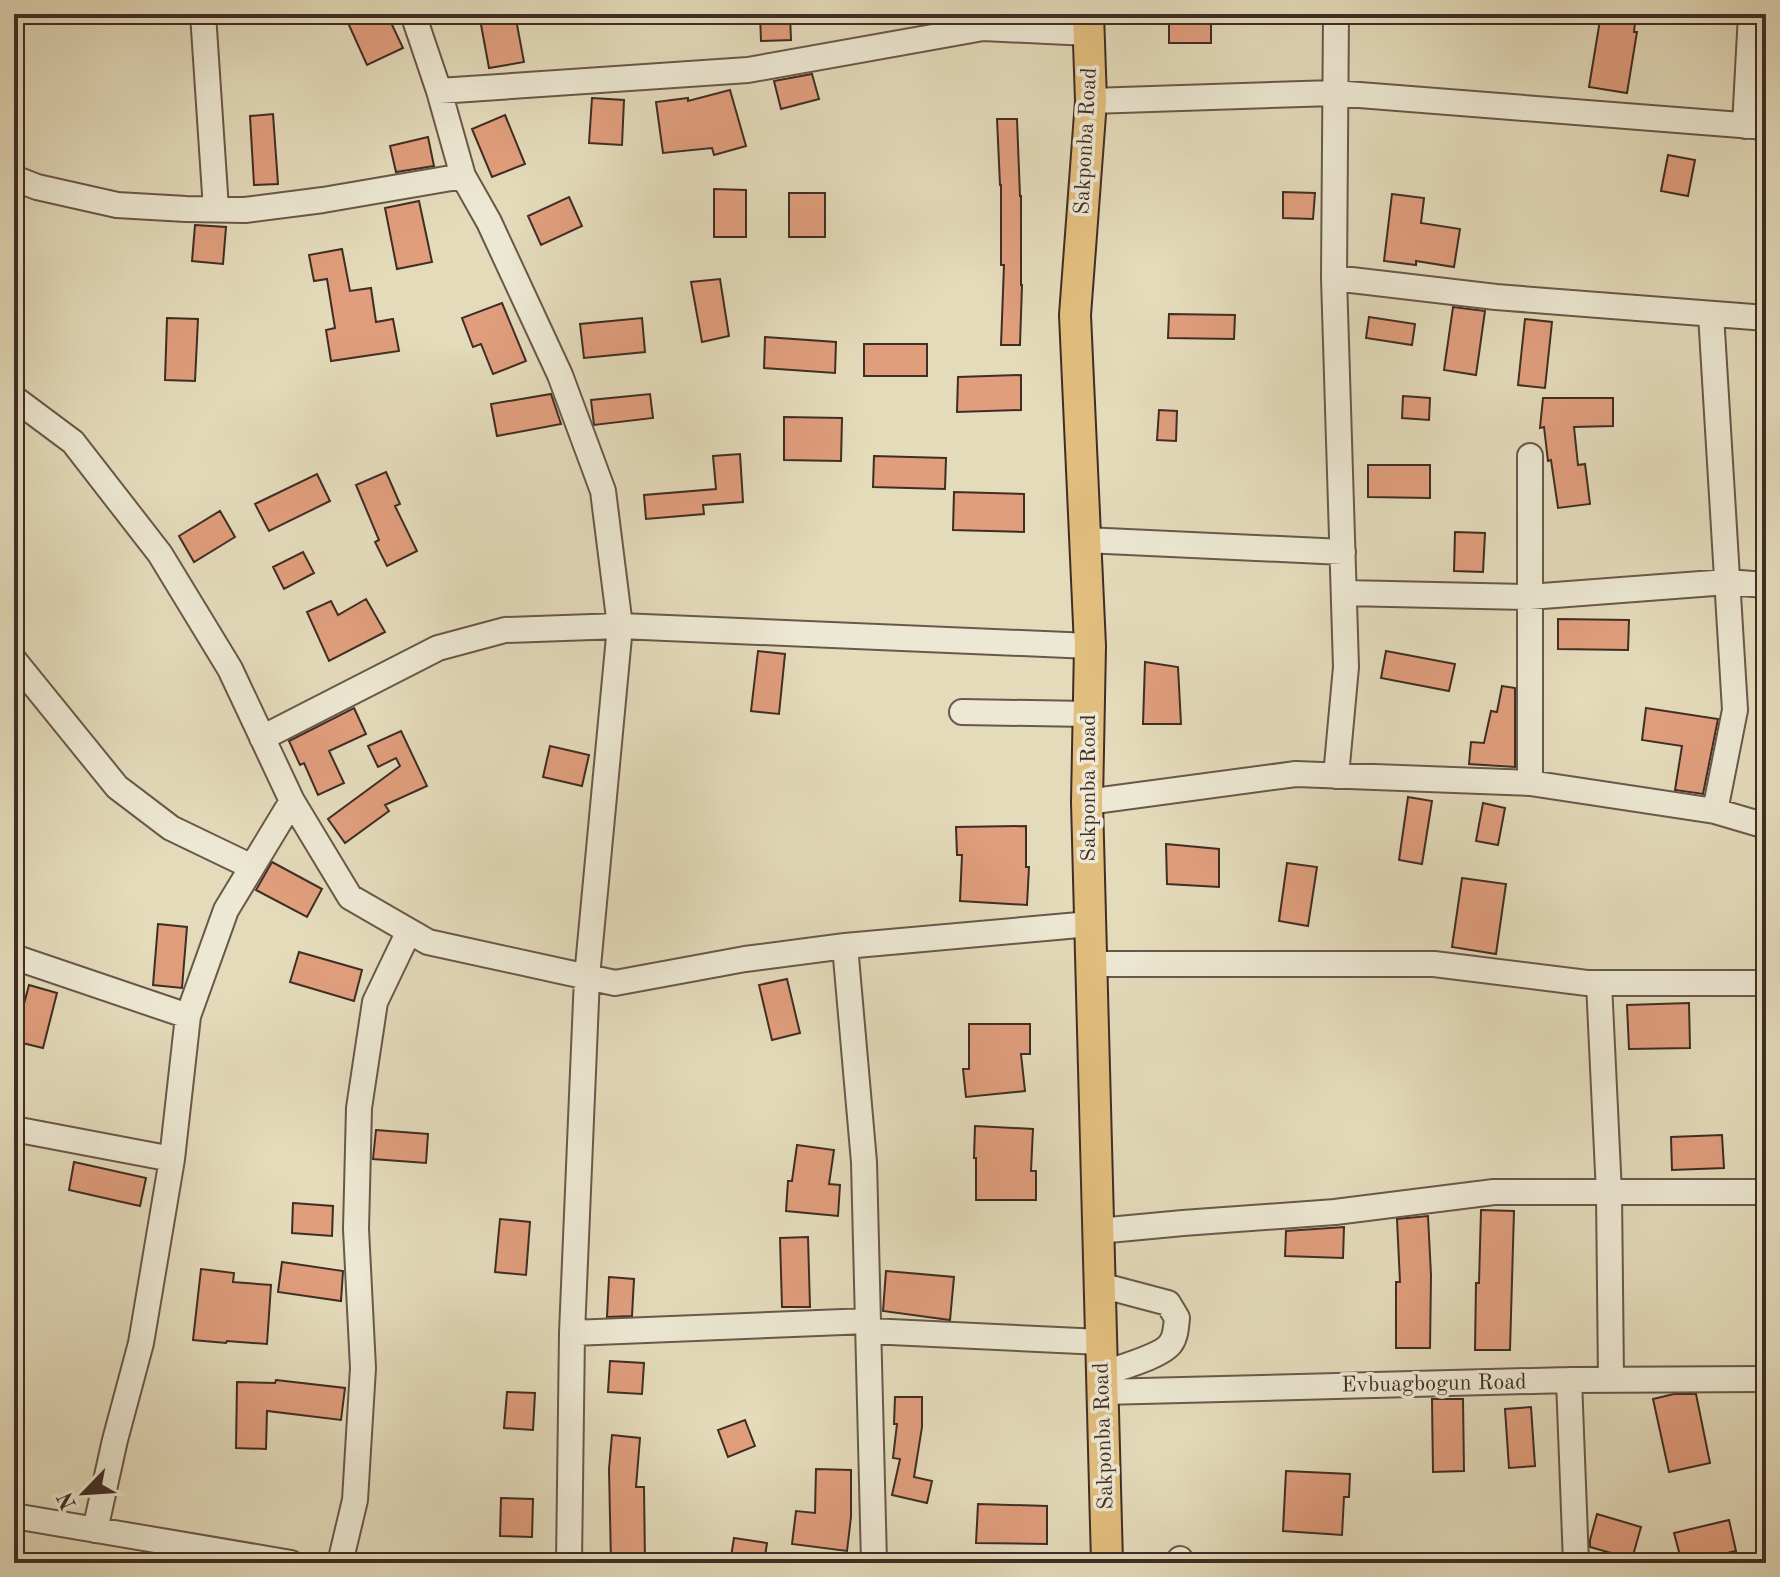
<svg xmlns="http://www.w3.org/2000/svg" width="1780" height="1577" viewBox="0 0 1780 1577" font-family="'Old Standard TT',serif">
  <rect width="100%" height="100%" fill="#e4dbbb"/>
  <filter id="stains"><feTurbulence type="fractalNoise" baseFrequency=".0025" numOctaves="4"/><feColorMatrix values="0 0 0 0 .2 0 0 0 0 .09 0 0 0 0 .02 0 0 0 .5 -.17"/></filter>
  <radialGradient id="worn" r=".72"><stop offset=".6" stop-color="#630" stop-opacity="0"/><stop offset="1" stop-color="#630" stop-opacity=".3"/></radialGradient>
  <path fill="#e09e7d" stroke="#402d25" stroke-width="2" d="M344,14H387L403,48L367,65Z
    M479,14H515L524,62L489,68Z
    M760,14H790L791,40L761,41Z
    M1601,14H1636L1634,32H1637L1627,93L1589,87Z
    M1169,16H1211V43H1169Z
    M812,74L819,99L781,109L774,81Z
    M730,90L746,146L714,155L712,148L663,153L656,102L688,98V101Z
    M592,98L624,100L622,145L589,143Z
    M273,114L278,184L254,185L250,116Z
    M505,115L525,164L492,177L472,129Z
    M997,119H1017L1020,196H1021V285H1022L1020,345H1001L1004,265H1001V185H1000Z
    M428,137L434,166L396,172L390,146Z
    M1668,155L1695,160L1688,196L1661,191Z
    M714,189L746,190V237H714Z
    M1283,192L1315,193L1313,219L1283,218Z
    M789,193H825V237H789Z
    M1392,194L1424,198L1421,223L1460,229L1454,267L1416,261V265L1384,261Z
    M569,197L582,226L541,245L528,216Z
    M419,201L432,262L397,269L385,208Z
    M195,225L226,227L223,264L192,261Z
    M342,249L350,291L371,288L376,322L393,319L399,351L331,361L326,330L335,328L327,279L314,281L309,255Z
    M720,279L729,336L702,342L691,282Z
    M502,303L526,361L493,374L481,344L473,347L462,318Z
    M1453,307L1485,311L1476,375L1444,370Z
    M1169,314L1235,315L1234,339L1168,338Z
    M1369,317L1415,324L1412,345L1366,338Z
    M167,318L198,319L195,381L165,380Z
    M642,318L645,352L584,358L580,324Z
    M1525,319L1552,322L1545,388L1518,385Z
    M765,337L836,342L835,373L764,368Z
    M864,344H927V376H864Z
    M1021,375V410L957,412L958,377Z
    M551,394L561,424L497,436L491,404Z
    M650,394L653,418L594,425L591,400Z
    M1403,396L1430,398L1429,420L1402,418Z
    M1543,398H1613V426L1574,427L1578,465L1585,464L1590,504L1558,508L1551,460L1548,461L1544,427L1540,428Z
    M1159,410L1177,411L1176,441L1157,440Z
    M784,417L842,418L841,461L784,460Z
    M740,454L743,502L703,505L704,514L646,519L644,495L716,489L713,456Z
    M874,456L946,458L945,489L873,487Z
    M1368,465H1430V498L1368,497Z
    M386,472L400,504L395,506L417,551L387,566L375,542L379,540L356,485Z
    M317,474L330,501L269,531L255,504Z
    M954,492L1024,494V532L953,530Z
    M220,511L235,537L194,562L179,536Z
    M1455,532L1485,533L1483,572L1454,571Z
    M303,552L314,573L284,589L273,567Z
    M366,599L385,632L329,661L307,612L331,601L338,615Z
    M1558,619L1629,620L1628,650L1558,649Z
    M758,651L785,654L779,714L751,711Z
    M1386,651L1455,664L1449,691L1381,678Z
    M1145,662L1178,667L1181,724H1143Z
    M1502,686L1515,688V767L1469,764L1471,742L1484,743L1491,711L1497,712Z
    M354,708L366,734L329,751L344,783L318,795L304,763L300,765L289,741Z
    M1646,708L1718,719L1703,794L1675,790L1682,746L1642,740Z
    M401,731L427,786L385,805L389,811L345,843L328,819L400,766L396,758L378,767L368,746Z
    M550,746L589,755L582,786L543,777Z
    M1408,797L1432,801L1422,864L1399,860Z
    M1483,803L1505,808L1498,845L1476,841Z
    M1026,826V867H1029L1027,905L960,901L962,855H957L956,827Z
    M1166,844L1219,849V887L1167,884Z
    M272,862L322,889L307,917L256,890Z
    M1287,863L1317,867L1308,926L1279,921Z
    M1462,878L1506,884L1496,954L1452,947Z
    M158,924L187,927L182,988L153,985Z
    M299,952L362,970L354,1001L290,982Z
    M787,979L800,1033L772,1040L759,985Z
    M29,985L57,993L43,1048L14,1041Z
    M1689,1003L1690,1048L1629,1049L1627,1005Z
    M969,1024H1030V1054H1021L1025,1091L966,1097L963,1069H969Z
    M975,1126L1033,1129L1031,1171H1036V1200H976V1158H974Z
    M376,1130L428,1134L426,1163L373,1159Z
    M1722,1135L1724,1168L1672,1170L1671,1137Z
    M797,1145L834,1150L829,1184L840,1185L838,1216L786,1211L788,1181H792Z
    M74,1162L146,1178L140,1206L69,1190Z
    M293,1203L333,1206L332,1236L292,1233Z
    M1481,1210L1514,1211L1510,1350H1475L1476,1283H1479Z
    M1428,1216L1431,1275L1430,1348H1396V1282H1400L1397,1219Z
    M500,1219L530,1222L526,1275L495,1272Z
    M1344,1227L1343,1258L1285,1256L1286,1231Z
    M808,1237L810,1307H782L780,1238Z
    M282,1262L343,1271L341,1301L278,1292Z
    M201,1269L234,1273L233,1282L271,1285L267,1344L227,1341L226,1343L193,1340Z
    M886,1271L954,1277L950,1320L883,1311Z
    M609,1277L634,1279L632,1316L607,1317Z
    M610,1361L644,1363L642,1394L608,1392Z
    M276,1380L345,1388L341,1420L267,1411L266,1449L236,1448L237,1382L275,1383Z
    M507,1392L535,1393L533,1430L504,1428Z
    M1674,1394H1696L1710,1463L1669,1472L1653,1399Z
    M895,1397H922V1427L914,1477L932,1481L927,1503L892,1495L900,1459L893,1458L897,1424H894Z
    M1432,1399H1463L1464,1471L1433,1472Z
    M1531,1407L1535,1466L1509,1468L1505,1409Z
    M745,1420L755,1446L728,1457L718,1430Z
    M612,1435L640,1438L636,1487H644L645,1563H611L609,1469Z
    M816,1469L851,1470V1517L847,1551L792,1544L796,1511L815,1513Z
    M1286,1471L1350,1474L1349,1497H1344L1342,1535L1283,1531Z
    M501,1498L533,1499L532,1537L500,1536Z
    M978,1504L1047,1506V1544L976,1543Z
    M1597,1514L1641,1527L1632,1559L1590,1547V1540Z
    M1729,1520L1736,1551L1682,1563L1674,1533Z
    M734,1538L767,1543L764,1563H730Z"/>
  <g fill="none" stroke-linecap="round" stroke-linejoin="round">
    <g stroke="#69584a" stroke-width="28">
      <path id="minor" d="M203,14L216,209
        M413,14L439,91L463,176L489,222L560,375L603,491L620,626L587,977L572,1333L569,1563
        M1336,14L1334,278L1346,667L1336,776
        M439,91L748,70L983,28L1089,33
        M1091,101L1334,93L1766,127
        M1745,126L1751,14
        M14,178L37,187L117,205L186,209L245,210L323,200L463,176
        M1334,278L1496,297L1766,318
        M1711,314L1735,710L1715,811
        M14,398L73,442L160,554L230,669L292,801L350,897L428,942L615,983L745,959L845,946L1090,924
        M1085,540L1343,552
        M1345,593L1529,597L1727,582L1766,585
        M14,660L117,787L171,828L252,867
        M962,712L1089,714
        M262,738L438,648L505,630L620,626L1090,646
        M1530,783V456
        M1087,802L1296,774L1530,783L1715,811L1766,826
        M845,946L864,1162L874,1563
        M14,957L188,1016
        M1091,964H1434L1587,983H1766
        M1599,983L1609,1193L1611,1380
        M14,1129L172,1159
        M1098,1231L1183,1223L1335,1212L1494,1192H1766
        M1100,1285L1168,1303L1177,1318C1176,1326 1176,1336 1171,1343C1163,1356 1118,1368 1102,1374
        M869,1331L1101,1342
        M572,1333L868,1321
        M1569,1380L1576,1563
        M1102,1392L1569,1380L1766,1379
        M14,1516L291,1563
        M95,1530L115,1440L141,1343L172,1159L188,1016L226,910L292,801
        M340,1563L355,1500L363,1368L356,1229L359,1108L375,1002L409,931
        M1179,1563L1180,1559"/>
    </g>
    <g stroke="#402d25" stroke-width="34">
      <path id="major" d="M1088,14L1091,101L1075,315L1090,646L1087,802L1107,1563"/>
    </g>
    <use href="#minor" stroke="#ede8d3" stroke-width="24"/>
    <use href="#major" stroke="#e2be7e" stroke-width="30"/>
  </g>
  <g text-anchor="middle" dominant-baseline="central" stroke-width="7" stroke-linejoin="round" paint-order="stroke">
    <g font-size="22" fill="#402d25" stroke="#ede8d3">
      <text transform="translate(1086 141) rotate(-87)">Sakponba Road</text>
      <text transform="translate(1089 788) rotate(-90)">Sakponba Road</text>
      <text transform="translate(1434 1384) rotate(-1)">Evbuagbogun Road</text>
      <text transform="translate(1104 1436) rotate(-92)">Sakponba Road</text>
    </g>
  </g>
  <rect width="1780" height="1577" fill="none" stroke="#e4dbbb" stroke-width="48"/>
  <rect x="16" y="16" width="1748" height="1545" fill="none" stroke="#402d25" stroke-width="4"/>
  <rect x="24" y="24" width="1732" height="1529" fill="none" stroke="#402d25" stroke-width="2"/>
  <g transform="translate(84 1493) rotate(245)" stroke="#ede8d3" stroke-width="6" paint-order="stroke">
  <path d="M0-6L14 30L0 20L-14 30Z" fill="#402d25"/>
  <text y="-12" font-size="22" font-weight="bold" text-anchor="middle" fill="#402d25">N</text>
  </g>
  <rect width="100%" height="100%" filter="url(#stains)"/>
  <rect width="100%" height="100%" fill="url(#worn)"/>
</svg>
